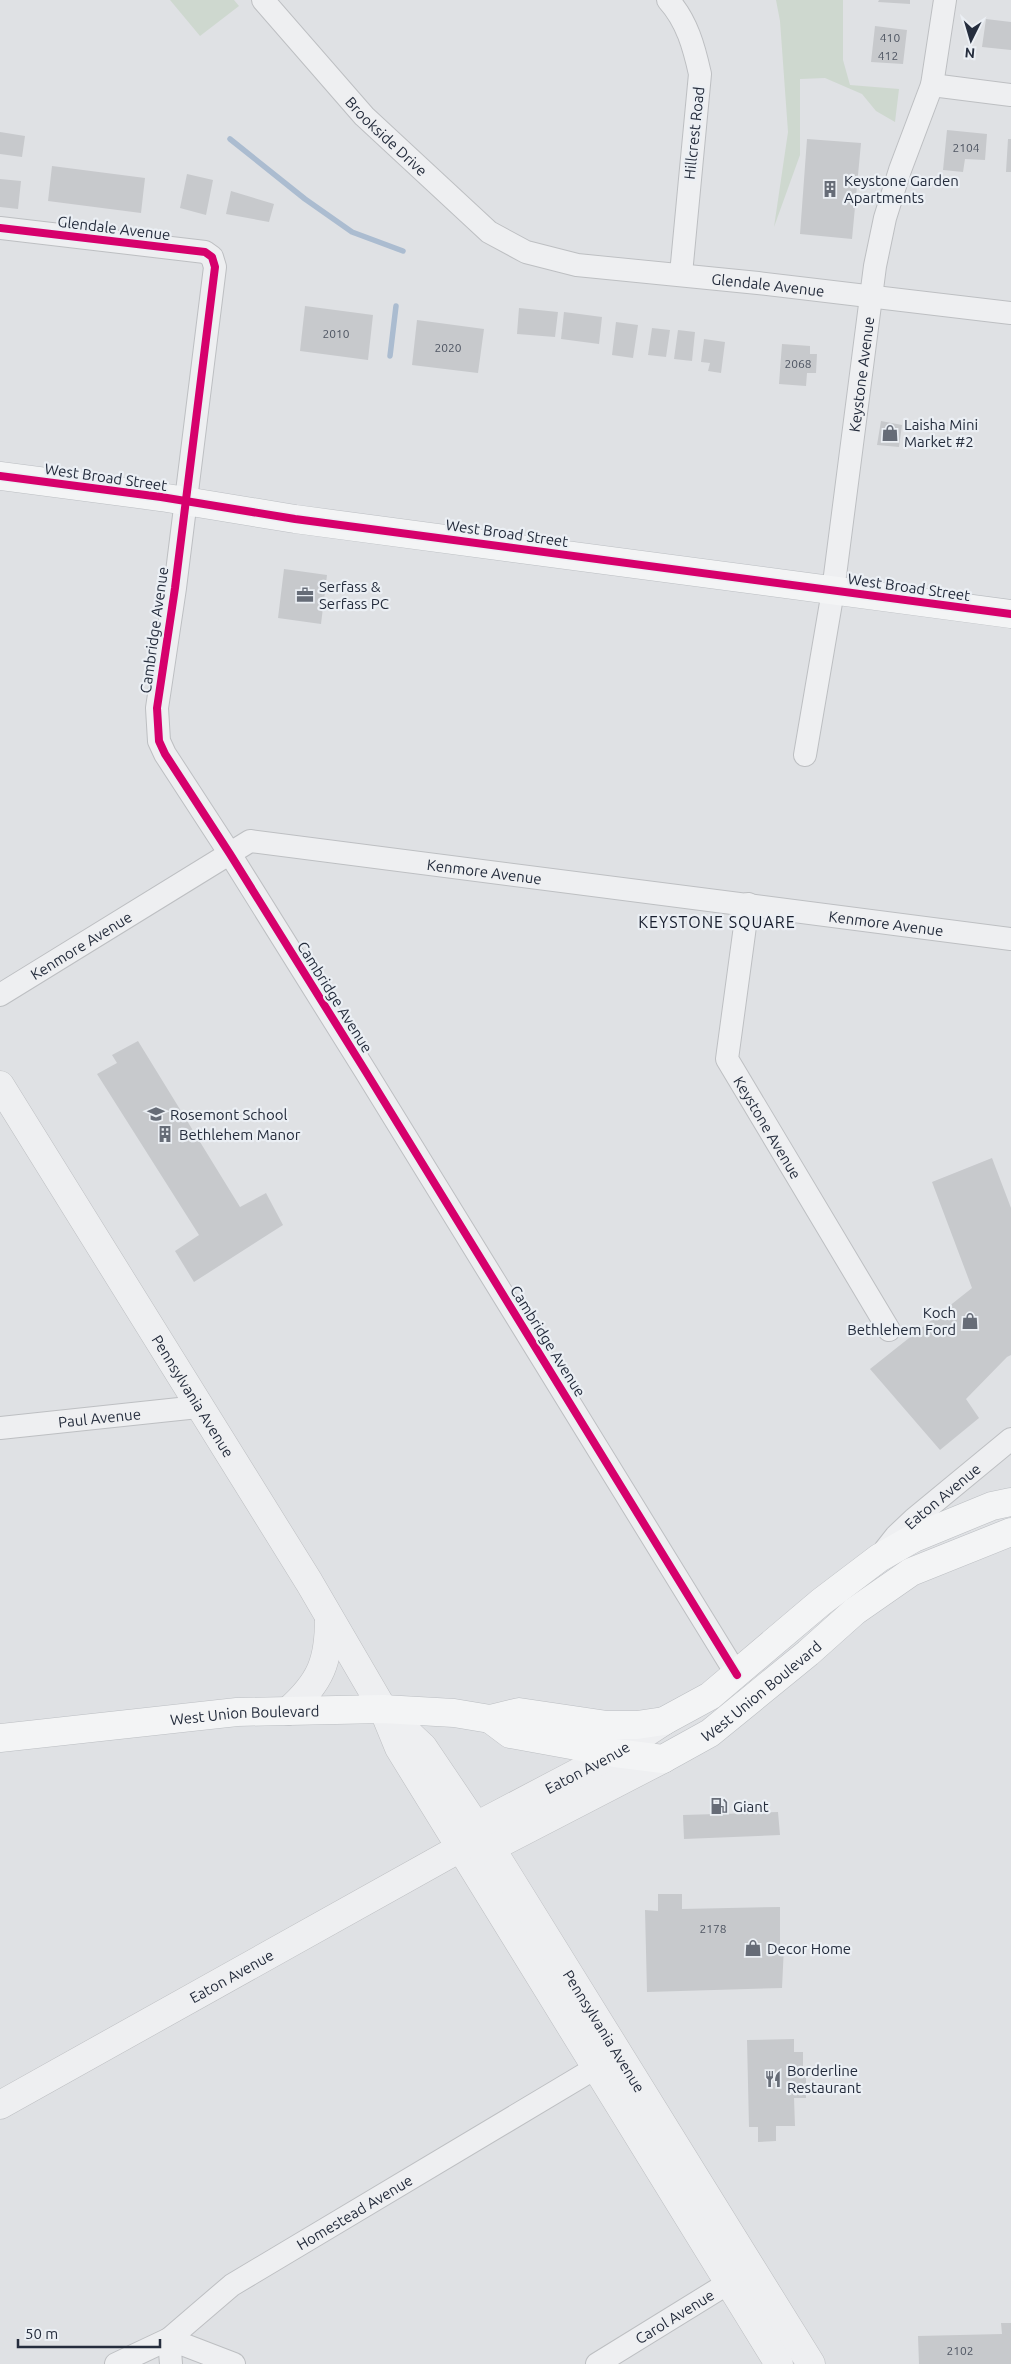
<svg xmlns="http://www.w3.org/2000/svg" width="1011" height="2364" viewBox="0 0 1011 2364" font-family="Ubuntu,sans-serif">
  <rect width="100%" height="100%" fill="#dfe1e4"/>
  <path fill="#ced8cf" d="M170,0H234L239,6L200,36Z
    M776,0H843V60L850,85L899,89L895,122L876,111L862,94L825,78L800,79V155L774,227L788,132L780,21Z"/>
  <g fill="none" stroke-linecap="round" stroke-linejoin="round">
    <path stroke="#abbcd0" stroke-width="5.5" d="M230,139L305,199L352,232L403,251
      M390,356L396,306"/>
  </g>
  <path fill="#c7c9cc" d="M879,0H910V4L878,2Z
    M986,19L1011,22V50L982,47Z
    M875,26L907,30L903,64L871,62Z
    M947,130L987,134L985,160L965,159L963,172L943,170Z
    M0,132L25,136L22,157L0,154Z
    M807,139L861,143L852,239L800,234Z
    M1008,139H1011V172H1006Z
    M52,166L145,178L141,213L48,201Z
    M187,174L213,180L206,215L180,208Z
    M0,179L21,181L18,209L0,207Z
    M231,191L274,204L269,222L226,214Z
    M305,306L373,315L368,360L300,351Z
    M519,308L558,312L555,337L517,334Z
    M564,312L602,317L599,344L561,339Z
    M417,320L484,329L478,373L412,365Z
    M616,322L638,325L633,358L612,355Z
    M652,328L670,330L666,357L648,355Z
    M678,330L695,332L692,361L674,359Z
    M704,339L725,342L721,373L708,371L710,363L701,362Z
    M782,344L810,346V354H817L816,373H807L806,386L779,384Z
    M881,421L902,425L899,447L877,445Z
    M284,569L327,575L321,624L278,618Z
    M138,1041L240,1207L266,1193L283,1225L194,1282L175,1251L199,1235L97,1074L117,1063L112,1055Z
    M992,1158L1011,1208V1355L1007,1357L966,1399L979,1418L940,1450L870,1369L972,1288L932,1182Z
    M715,1800H722V1814L778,1812L780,1835L684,1839L683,1815L716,1814Z
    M658,1894H682V1909L780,1907V1945L784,1946L782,1988L647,1992L645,1910L658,1911Z
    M794,2039V2052H803V2070H806V2098H794L795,2126H776V2141L758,2142V2127H749L747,2040Z
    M1001,2323H1011V2364H919L918,2336L1002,2334Z"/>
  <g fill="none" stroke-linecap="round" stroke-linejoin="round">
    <g stroke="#bdbfc2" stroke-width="24">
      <g id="minor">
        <path id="s1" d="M263,0L364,116L489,232L526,252L577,265L758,283L1011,313"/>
        <path d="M668,0C687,21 694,47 700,74L681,274"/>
        <path d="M932,85L1011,95"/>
        <path d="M0,228L205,252L212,257L215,267L175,588L157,708L159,741L165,754L230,854L366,1072L737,1675"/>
        <path id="s2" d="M805,755L833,591L875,266L885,218L900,170L932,85L945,0"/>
        <path id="s3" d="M748,904L727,1059L889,1330"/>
        <path id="s4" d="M0,995L250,841L1011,939"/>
        <path id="s5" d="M0,1428L198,1407"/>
        <path id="s6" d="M885,1550L896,1536L914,1519L1011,1439"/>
        <path id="s7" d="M116,2364L169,2339L232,2285L597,2067"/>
        <path d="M171,2364L169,2339L234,2364"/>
        <path id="s8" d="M597,2364L743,2274"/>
      </g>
    </g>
    <g stroke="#bdbfc2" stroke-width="29">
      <g id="tertiary">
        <path id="s9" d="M0,1085L309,1582L383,1709L399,1748L779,2364"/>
        <path d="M288,1711C321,1682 329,1661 329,1618"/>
        <path id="s10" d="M393,1719L423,1747L491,1848L811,2364"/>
        <path d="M473,1847L491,1848L663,1759"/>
        <path id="s11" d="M0,2105L462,1847L476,1826L615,1753L664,1721"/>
      </g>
    </g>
    <g stroke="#bbbec2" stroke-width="29">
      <g id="primary">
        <path d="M0,476L161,497L295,519L1011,614"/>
        <path id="s12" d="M490,1719L510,1734L615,1753L663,1759L710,1733L808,1653L855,1611L911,1572L1011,1532"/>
        <path id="s13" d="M0,1738L237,1712L383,1709L454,1713L490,1719L519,1712L607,1725H637L664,1721L710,1696L821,1602L879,1558L914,1538L992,1506L1011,1502"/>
      </g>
    </g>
    <use href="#minor" stroke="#eeeff1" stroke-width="22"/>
    <use href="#tertiary" stroke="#eeeff1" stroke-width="28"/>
    <use href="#primary" stroke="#f3f4f5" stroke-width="28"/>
    <g stroke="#ebeff4" stroke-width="11">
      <path id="cycleway" d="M0,228L205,252L212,257L215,267L175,588L157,708L159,741L165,754L230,854L366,1072L737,1675
        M0,476L161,497L295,519L1011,614"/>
    </g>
    <use href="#cycleway" stroke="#d6006c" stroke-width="8"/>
  </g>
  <defs>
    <g id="building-bare" transform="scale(1.35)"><path d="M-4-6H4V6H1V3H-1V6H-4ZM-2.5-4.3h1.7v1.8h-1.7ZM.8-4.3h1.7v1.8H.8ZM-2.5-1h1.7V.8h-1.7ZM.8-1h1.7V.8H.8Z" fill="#666c77" stroke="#ebeff4" stroke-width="2.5" paint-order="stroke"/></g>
    <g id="shop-bare" transform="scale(1.35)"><path d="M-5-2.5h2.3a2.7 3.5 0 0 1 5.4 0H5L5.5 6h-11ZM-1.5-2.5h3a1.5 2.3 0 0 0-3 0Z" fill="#666c77" stroke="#ebeff4" stroke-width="2.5" paint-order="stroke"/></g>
    <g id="office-bare" transform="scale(1.35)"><path d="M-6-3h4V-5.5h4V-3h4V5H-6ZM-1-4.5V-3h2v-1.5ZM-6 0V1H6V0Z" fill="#666c77" stroke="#ebeff4" stroke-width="2.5" paint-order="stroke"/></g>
    <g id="school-bare" transform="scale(1.35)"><path d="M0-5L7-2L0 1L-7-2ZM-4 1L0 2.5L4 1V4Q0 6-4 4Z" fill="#666c77" stroke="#ebeff4" stroke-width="2.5" paint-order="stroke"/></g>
    <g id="fuel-bare" transform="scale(1.35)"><path d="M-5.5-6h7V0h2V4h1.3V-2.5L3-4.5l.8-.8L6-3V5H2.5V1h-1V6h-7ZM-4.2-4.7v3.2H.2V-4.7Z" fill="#666c77" stroke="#ebeff4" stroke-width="2.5" paint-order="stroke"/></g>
    <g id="restaurant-bare" transform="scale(1.35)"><path d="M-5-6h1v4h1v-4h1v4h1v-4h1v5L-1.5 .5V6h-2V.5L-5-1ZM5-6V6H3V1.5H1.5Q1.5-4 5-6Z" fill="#666c77" stroke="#ebeff4" stroke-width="2.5" paint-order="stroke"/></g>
  </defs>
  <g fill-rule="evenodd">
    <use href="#building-bare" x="830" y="189"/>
    <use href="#shop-bare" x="890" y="433"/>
    <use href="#office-bare" x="305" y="595"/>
    <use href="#school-bare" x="156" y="1114"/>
    <use href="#building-bare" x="165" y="1134"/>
    <use href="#shop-bare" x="970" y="1321"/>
    <use href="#fuel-bare" x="719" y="1806"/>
    <use href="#shop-bare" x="753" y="1948"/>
    <use href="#restaurant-bare" x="773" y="2079"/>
  </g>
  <g text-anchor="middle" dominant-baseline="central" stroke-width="4.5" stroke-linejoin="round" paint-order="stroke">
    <g font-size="12" fill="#4e5562">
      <text x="890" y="37">410</text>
      <text x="888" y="55">412</text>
      <text x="966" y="147">2104</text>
      <text x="336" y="333">2010</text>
      <text x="448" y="347">2020</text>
      <text x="798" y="363">2068</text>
      <text x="713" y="1928">2178</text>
      <text x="960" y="2350">2102</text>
    </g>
    <g font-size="15" fill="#252d3d" stroke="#ebeff4">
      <text transform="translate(694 133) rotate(-84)">Hillcrest Road</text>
      <text stroke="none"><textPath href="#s1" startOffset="184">Brookside Drive</textPath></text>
      <text transform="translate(114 228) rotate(7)">Glendale Avenue</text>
      <text stroke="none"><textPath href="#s1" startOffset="611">Glendale Avenue</textPath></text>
      <text stroke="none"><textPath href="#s2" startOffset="385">Keystone Avenue</textPath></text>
      <text transform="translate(106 477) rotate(8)">West Broad Street</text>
      <text transform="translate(507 533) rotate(8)">West Broad Street</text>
      <text transform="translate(909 587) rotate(8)">West Broad Street</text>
      <text transform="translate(154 630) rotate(-82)">Cambridge Avenue</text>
      <text stroke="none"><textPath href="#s4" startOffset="530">Kenmore Avenue</textPath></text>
      <text stroke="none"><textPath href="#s4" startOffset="935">Kenmore Avenue</textPath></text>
      <text stroke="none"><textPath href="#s4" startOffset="95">Kenmore Avenue</textPath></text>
      <text transform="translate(335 997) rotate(58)">Cambridge Avenue</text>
      <text stroke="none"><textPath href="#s3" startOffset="236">Keystone Avenue</textPath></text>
      <text transform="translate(548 1341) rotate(58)">Cambridge Avenue</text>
      <text stroke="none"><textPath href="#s9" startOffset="366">Pennsylvania Avenue</textPath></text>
      <text stroke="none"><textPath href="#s5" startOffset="100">Paul Avenue</textPath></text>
      <text stroke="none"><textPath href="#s6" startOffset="79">Eaton Avenue</textPath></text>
      <text stroke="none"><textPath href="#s12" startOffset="300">West Union Boulevard</textPath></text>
      <text stroke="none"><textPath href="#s13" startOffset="246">West Union Boulevard</textPath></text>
      <text stroke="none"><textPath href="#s11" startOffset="680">Eaton Avenue</textPath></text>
      <text stroke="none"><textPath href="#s11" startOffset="265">Eaton Avenue</textPath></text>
      <text stroke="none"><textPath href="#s10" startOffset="378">Pennsylvania Avenue</textPath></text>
      <text stroke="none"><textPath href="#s7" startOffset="284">Homestead Avenue</textPath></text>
      <text stroke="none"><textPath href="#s8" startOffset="91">Carol Avenue</textPath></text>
    </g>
    <g font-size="15" fill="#252d3d" stroke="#ebeff4" text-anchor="start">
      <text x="844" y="180">Keystone Garden<tspan x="844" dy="17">Apartments</tspan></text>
      <text x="904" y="424">Laisha Mini<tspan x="904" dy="17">Market #2</tspan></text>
      <text x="319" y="586">Serfass &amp;<tspan x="319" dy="17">Serfass PC</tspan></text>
      <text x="170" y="1114">Rosemont School</text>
      <text x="179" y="1134">Bethlehem Manor</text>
      <text x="956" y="1312" text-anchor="end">Koch<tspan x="956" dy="17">Bethlehem Ford</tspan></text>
      <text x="733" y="1806">Giant</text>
      <text x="767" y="1948">Decor Home</text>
      <text x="787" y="2070">Borderline<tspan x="787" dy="17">Restaurant</tspan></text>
    </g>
    <g font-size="16" letter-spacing="1" fill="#181e2e" stroke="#ebeff4">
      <text x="717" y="922">KEYSTONE SQUARE</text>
    </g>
  </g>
  <g transform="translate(971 40) rotate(185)" stroke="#ebeff4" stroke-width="4" paint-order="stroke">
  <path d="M0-4L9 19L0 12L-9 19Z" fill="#252d3d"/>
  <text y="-8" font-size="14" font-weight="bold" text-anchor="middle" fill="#252d3d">N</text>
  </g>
  <path d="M18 2339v8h142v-8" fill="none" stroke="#252d3d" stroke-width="2.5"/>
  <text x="25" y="2339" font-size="15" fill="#252d3d" stroke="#ebeff4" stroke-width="4" paint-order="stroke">50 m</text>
</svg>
